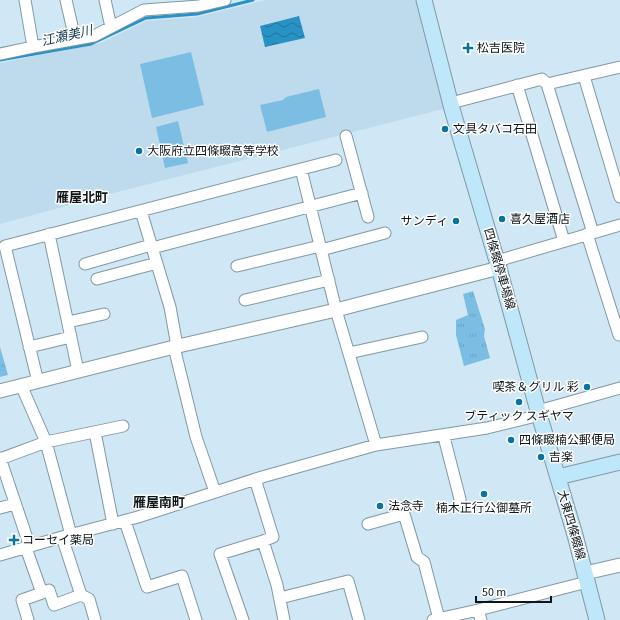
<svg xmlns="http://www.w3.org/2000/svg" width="620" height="620" viewBox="0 0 620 620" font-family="'Source Sans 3','Noto Sans JP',sans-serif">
  <defs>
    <pattern id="grass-tufts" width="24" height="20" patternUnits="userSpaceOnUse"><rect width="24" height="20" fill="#7cbee3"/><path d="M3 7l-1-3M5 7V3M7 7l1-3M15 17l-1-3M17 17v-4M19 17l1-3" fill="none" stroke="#6aa3c2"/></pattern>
    <pattern id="water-waves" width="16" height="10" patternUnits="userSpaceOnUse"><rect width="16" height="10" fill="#2892c4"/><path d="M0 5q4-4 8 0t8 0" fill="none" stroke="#21769e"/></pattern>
  </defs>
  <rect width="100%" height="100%" fill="#d0e7f5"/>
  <path fill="#bddbed" d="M266,0H420L447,108L110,194L0,224V63L101,43L146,21L197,17Z"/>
  <path fill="url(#grass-tufts)" d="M473,291L485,329L484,336L490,358L464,366L456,335V320L468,315L463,294Z
    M0,347L8,375L0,377Z"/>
  <path fill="#7cbee3" d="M191,52L204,105L152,118L140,64Z
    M319,89L326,117L267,132L260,105L283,100L286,97Z
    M178,121L188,163L165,168L156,127Z"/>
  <path fill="url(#water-waves)" d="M299,16L305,38L265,47L260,26Z"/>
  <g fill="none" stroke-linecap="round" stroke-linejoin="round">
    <path stroke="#2892c4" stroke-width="3" d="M0,60L91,44L146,18L197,14L253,0"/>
    <g stroke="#8298a4" stroke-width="13">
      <path id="minor" d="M25,0L33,47
        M66,0L75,39
        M105,0L111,27
        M0,54L33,47L94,36L144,10L199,6L225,0
        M584,76L620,197
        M547,84L593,233
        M517,85L564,241
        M451,103L542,79L547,84L620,67
        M346,136L368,217
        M301,169L336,310L376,445
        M141,211L170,307L177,346
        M49,234L78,371
        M587,234L619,335
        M152,248L362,193
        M321,250L385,233
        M497,261L620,225
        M85,264L151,245
        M237,266L320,246
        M97,279L157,263
        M245,300L329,280
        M68,322L104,314
        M29,347L71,337
        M174,347L196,437L215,492
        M349,353L422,337
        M38,382L5,246L336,160
        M21,385L46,442L71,535
        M538,411L620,388
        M95,432L113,524
        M447,434L444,437L460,499V501
        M0,458L30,547
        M0,459L46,442L123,426
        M255,479L273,537L263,541L277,585L284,620
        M0,508L15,504
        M125,521L147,587L182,576L196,620
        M368,524L404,514L417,557L424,562L439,619
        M62,537L81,595L89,599L95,620
        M26,548L42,593L22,600L28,620
        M0,555L62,537L138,517L262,477L376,445L487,428L540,415
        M42,593L49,590L54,605L81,595
        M280,598L348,581L359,620
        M478,610L481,620
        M243,620L220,554L263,541
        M433,620L478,610L587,582"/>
    </g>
    <g stroke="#8298a4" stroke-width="15">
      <path id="tertiary" d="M0,391L174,347L336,310L499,268
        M585,573L620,565"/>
    </g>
    <g stroke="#8298a4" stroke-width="17">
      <path id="secondary" d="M424,0L452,109L499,268L538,411L575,535L597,620
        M558,477L620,462"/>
    </g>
    <use href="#minor" stroke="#fff" stroke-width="11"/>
    <use href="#tertiary" stroke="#fff" stroke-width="13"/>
    <use href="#secondary" stroke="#bee7f9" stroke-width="15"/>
  </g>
  <g fill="#08749f" stroke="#fff" stroke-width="1.5">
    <path d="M466 42h4v4h4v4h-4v4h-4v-4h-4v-4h4z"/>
    <circle cx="445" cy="129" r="4"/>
    <circle cx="139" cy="151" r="4"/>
    <circle cx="502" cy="219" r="4"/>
    <circle cx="456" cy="221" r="4"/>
    <circle cx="587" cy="387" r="4"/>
    <circle cx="519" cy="402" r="4"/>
    <circle cx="511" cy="440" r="4"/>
    <circle cx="541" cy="457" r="4"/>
    <circle cx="484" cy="494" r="4"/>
    <circle cx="380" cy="506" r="4"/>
    <path d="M12 534h4v4h4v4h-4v4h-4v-4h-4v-4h4z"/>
  </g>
  <g text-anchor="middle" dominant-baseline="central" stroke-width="3" stroke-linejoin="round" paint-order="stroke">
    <g font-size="12" fill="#0e161a" stroke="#fff" text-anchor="start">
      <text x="477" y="48">松吉医院</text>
      <text x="453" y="129">文具タバコ石田</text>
      <text x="147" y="151">大阪府立四條畷高等学校</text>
      <text x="510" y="219">喜久屋酒店</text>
      <text x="448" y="221" text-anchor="end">サンディ</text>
      <text x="579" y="387" text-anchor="end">喫茶＆グリル 彩</text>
      <text x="519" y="416" text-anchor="middle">ブティック スギヤマ</text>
      <text x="519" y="440">四條畷楠公郵便局</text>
      <text x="549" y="457">吉楽</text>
      <text x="388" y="506">法念寺</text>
      <text x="484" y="508" text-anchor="middle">楠木正行公御墓所</text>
      <text x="22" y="540">コーセイ薬局</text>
    </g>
    <g font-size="12" fill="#0e161a" stroke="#fff">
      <text transform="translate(499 269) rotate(74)">四條畷停車場線</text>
      <text transform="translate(571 525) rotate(74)">大東四條畷線</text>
    </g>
    <g font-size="13" font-style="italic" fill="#0c384d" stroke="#fff">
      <text transform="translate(67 36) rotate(-13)">江瀬美川</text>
    </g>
    <g font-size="13" font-weight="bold" fill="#0e161a" stroke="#fff">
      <text x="82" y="198">雁屋北町</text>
      <text x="159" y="503">雁屋南町</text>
    </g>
  </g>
  <path d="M476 596v6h75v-6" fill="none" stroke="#0e161a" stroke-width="2"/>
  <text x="482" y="596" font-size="12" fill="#0e161a" stroke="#ffffff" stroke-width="3" paint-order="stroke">50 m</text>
</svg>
